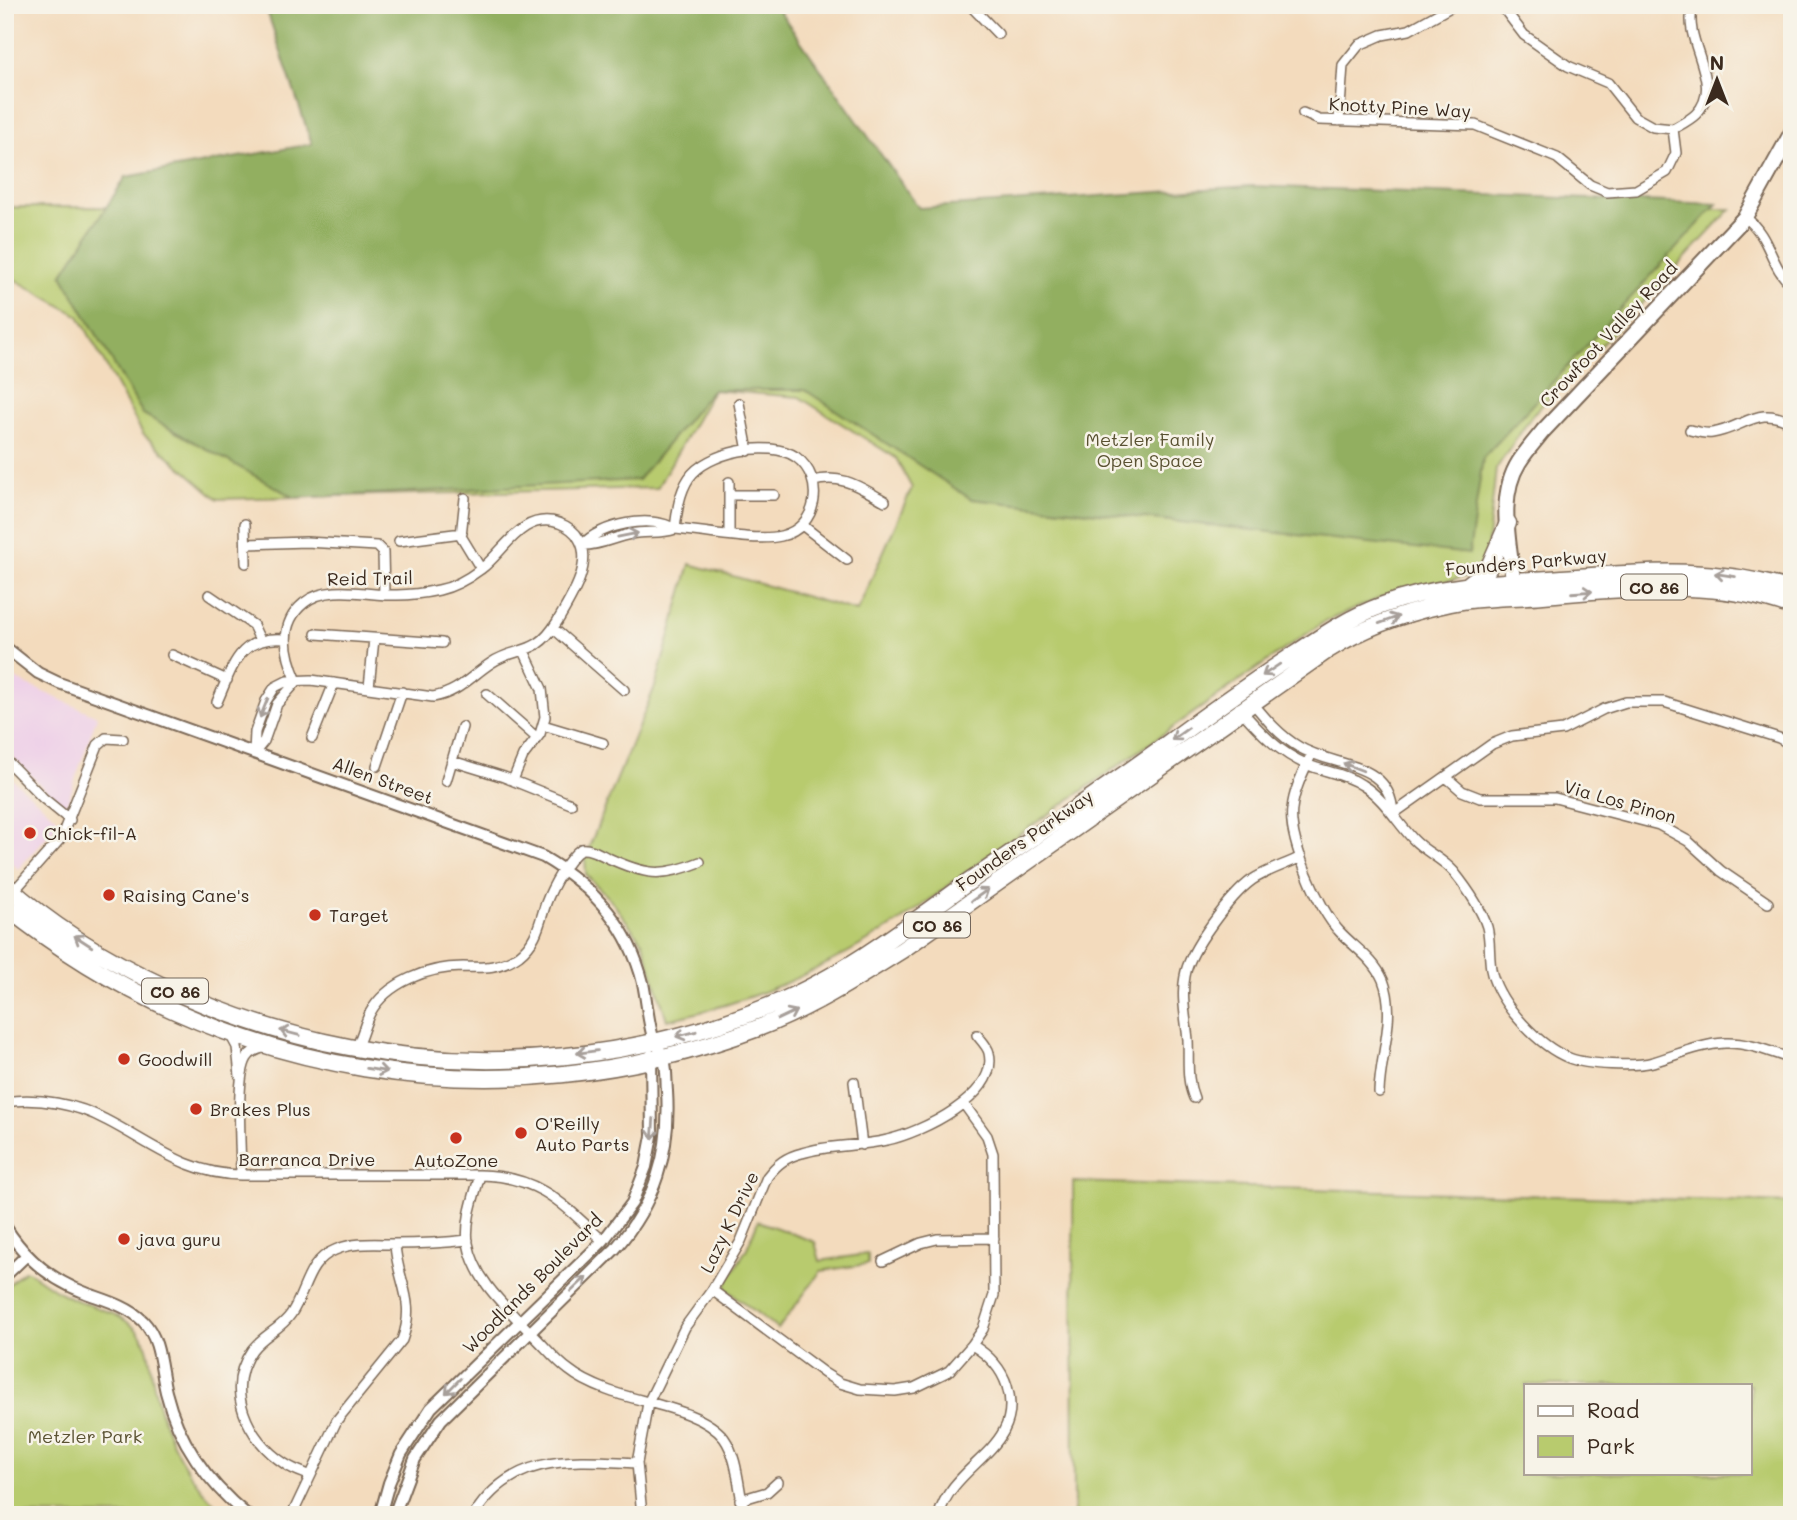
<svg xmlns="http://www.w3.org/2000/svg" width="1797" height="1520" viewBox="0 0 1797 1520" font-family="Mali,sans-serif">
  <rect width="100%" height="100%" fill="#f7f3e8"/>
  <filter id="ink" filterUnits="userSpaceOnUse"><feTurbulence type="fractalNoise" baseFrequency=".0143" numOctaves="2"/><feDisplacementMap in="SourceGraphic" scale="14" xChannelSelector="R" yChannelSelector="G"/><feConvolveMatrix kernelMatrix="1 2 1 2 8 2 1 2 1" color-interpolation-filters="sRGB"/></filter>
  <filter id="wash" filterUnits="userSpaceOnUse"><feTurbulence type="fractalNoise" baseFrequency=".00686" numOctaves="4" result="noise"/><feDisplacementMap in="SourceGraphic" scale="28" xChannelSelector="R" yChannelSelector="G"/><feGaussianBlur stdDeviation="1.57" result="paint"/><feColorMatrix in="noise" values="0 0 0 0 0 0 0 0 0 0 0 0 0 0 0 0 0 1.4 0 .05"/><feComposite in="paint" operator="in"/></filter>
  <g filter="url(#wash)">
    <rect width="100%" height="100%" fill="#f3dbbd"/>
    <path fill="#eed0e8" d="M5,670L21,682L97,716L66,806L60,805L5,749Z
      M5,773L57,818L56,826L18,869L5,857Z"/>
    <path fill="#b8cb6e" stroke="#7a7a46" stroke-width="2" fill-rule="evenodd" d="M5,207L1731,209L1659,286L1533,414L1496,469L1486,559L1468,576L1385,596L1324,622C1216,696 1110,773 1002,846C964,872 929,903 891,927C817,973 752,1002 667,1020L643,943L609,898L586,875L585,857L656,684L690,564L857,611L912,488L896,458L799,397L713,390L657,488L218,499L143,434L79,316L5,274Z
      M1073,1182L1792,1203V1515H1074ZM1750,1385V1473H1526V1385Z
      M758,1221L815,1242L820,1261L868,1254V1264L821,1271L778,1329L726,1289V1284L747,1248Z
      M24,1271H28C41,1281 54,1290 69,1297C93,1308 123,1312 140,1334C151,1348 150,1369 154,1386C164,1436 188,1482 227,1515H5V1288Z"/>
    <path fill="#92af61" stroke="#666c40" stroke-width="2" d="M265,5H775L919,208L1250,186L1717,204L1483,458L1469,554L971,499L805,390H712L638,480L295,498L143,414L62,275L126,177L312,144Z"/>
  </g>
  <g filter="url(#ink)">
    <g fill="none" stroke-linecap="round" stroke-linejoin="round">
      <g stroke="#7b6856" stroke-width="12">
        <path id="minor" d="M970,5L998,34
          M1501,5L1524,35L1568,66L1608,83L1635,117L1653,127L1673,129
          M1303,113L1319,120L1475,125L1557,158L1590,185L1607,192L1636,190L1667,172L1676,153L1673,129C1680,125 1690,120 1696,114C1726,83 1681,42 1693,5
          M1339,121L1343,65L1359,45L1382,35L1409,30L1454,5
          M1745,217C1772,238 1769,266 1792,285
          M739,403L748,451
          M1690,430C1698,432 1705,434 1712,433C1743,429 1759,403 1792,424
          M813,481C844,474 859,487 885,501
          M729,482V534
          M729,495H774
          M465,498L461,536L481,569
          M245,524L246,563
          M802,525L847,560
          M399,541L462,533
          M246,544L306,542L377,546L383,552L384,595
          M582,545C599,546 614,537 631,534C646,531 661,534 675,529C703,531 756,542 781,536C818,528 826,479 796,457C770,439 706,452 689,478C679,493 677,512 675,529
          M582,545C601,524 651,514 675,529
          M209,595L253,625L260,640
          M553,628L624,690
          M316,634L442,643
          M172,655L227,680
          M369,687L374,639
          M487,694L537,738
          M217,702C233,666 239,635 285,639
          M1252,702C1266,719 1280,736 1299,747C1334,768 1391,760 1393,814
          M1239,708C1259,731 1279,753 1308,765C1326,772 1346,774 1362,785C1384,798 1396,821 1413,839C1425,852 1442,858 1454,872C1466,887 1481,908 1487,927C1491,942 1488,959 1492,974C1501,1006 1539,1046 1569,1058C1587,1065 1635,1067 1653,1062C1677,1055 1701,1044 1725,1043C1748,1042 1770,1052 1792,1059
          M543,725L603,743
          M312,738L334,683
          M254,753L255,732L266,701L275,687L287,681L311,680L433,697C458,693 471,676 491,663C518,645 535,658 557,622C570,600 594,564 579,539C575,531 567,526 559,523C522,511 505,551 481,569C469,578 454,587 439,590C425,593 411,595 397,595C368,596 329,583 304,603C278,624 285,654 297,681
          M254,753L264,741L277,704L297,681
          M1312,753C1304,771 1294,789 1292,809C1288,839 1319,910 1340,932C1355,948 1374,959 1383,980C1397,1015 1380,1056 1379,1092
          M5,759L43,798L70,820
          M452,761L504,777L571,804
          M377,766L402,692
          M1446,777L1462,791L1480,798H1555L1659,825L1688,841L1721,871L1768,903
          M513,780L523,756L540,734L545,717L542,689L524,651
          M446,781L462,727
          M1393,814L1492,744L1512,736L1563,730L1604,709L1626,702H1664L1779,738L1792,745
          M13,892L61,838L98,745L106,738L123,739
          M230,1034L237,1047L240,1076
          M356,1048C362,1037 364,1025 370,1013C387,982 428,967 463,967C484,968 501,968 519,955C537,941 539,924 546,903C552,887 567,859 581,849C590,848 598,853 606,857C645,875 661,878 700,862
          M854,1082L862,1145
          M1194,1098C1186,1079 1189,1061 1188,1040C1186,1019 1181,997 1185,976C1189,950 1231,895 1252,880C1267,870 1285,865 1301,857
          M5,1102C38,1097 77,1104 106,1120C153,1144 186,1174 241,1175H480C539,1176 563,1204 603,1241
          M241,1175C241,1149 235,1078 247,1058C251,1051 259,1049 266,1047
          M480,1175C474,1197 465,1220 468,1243C475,1281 506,1307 531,1333C544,1345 555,1360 569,1370C580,1379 594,1385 607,1390C641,1403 701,1409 724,1438C739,1459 738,1491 745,1515
          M883,1261L921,1243L937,1239L994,1238
          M712,1290L824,1373L840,1383L860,1389L895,1391L914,1388L949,1371L972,1345L983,1329L994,1295L993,1154L987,1136L964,1104
          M309,1475C301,1472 292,1469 285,1464C247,1439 224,1390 252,1350C263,1335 281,1329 291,1314C306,1292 307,1261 335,1250C354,1242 373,1244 393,1244C418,1244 443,1243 468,1240
          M740,1500L767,1492L778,1482
          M292,1515L337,1420L402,1340C417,1300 397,1282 395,1244
          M474,1515C513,1452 574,1460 637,1463
          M642,1515L637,1463L648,1403L685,1327L712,1290L741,1241L767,1177C777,1164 786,1157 802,1153C829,1144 859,1147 887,1140C920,1133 999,1096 989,1053C988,1047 981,1040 977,1035
          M939,1515C953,1462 1026,1449 1007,1386C1001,1367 989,1355 972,1345"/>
      </g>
      <g stroke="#7b6856" stroke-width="14">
        <path id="tertiary" d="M5,647L38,673L59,683L543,857C593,886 629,926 643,983C647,1002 648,1023 654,1041C657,1047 663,1053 664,1059C667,1069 666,1081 667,1091C671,1152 655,1203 615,1249L441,1420L415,1459L394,1515
          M5,1226C24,1257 51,1280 86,1293C105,1300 128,1306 143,1321C161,1340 160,1368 166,1392C178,1441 208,1483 247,1515
          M5,1276L27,1255
          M380,1515L389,1483L401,1454L431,1408L603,1241L632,1203L646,1167L652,1136L651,1055"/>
      </g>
      <g stroke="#7b6856" stroke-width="18">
        <path id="primary" d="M1514,593C1512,551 1495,500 1519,462C1526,451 1535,441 1543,431L1745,217L1792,132"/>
      </g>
      <g stroke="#7b6856" stroke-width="19">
        <path id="trunk" d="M1469,584L1488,569L1508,523
          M5,884C93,965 232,1025 349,1047C489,1074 642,1059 774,1004C844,975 905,928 966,884C1031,839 1096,795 1160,749C1202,718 1245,687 1289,658C1319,638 1349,617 1383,605C1445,582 1512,582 1577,577C1657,571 1714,567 1792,590
          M5,906C219,1079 500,1125 758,1028C809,1009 856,979 902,950L1328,650C1363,628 1401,614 1442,605C1474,597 1509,598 1543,595C1626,589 1712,577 1792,607"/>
      </g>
      <use href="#minor" stroke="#fff" stroke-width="9"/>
      <use href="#tertiary" stroke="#fff" stroke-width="10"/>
      <use href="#primary" stroke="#fff" stroke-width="14"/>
      <use href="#trunk" stroke="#fff" stroke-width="16"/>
    </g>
    <defs><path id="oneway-shaft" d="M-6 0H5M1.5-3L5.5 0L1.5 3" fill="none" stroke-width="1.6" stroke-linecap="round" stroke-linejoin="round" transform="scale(1.75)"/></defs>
    <g stroke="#a79f9a">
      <use href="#oneway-shaft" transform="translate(628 535) rotate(-11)"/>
      <use href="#oneway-shaft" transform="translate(1725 575) rotate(-171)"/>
      <use href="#oneway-shaft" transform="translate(1582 592) rotate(-4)"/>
      <use href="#oneway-shaft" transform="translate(1389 620) rotate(-20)"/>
      <use href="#oneway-shaft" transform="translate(1271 670) rotate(146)"/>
      <use href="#oneway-shaft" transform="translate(264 708) rotate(112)"/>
      <use href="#oneway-shaft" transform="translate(1180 734) rotate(144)"/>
      <use href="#oneway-shaft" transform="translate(1353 767) rotate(-159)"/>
      <use href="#oneway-shaft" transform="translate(980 895) rotate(-35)"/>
      <use href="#oneway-shaft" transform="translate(83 941) rotate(-147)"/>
      <use href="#oneway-shaft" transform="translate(787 1015) rotate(-25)"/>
      <use href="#oneway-shaft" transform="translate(290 1033) rotate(-165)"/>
      <use href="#oneway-shaft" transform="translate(686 1034) rotate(165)"/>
      <use href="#oneway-shaft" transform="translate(587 1052) rotate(173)"/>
      <use href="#oneway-shaft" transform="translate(377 1070) rotate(9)"/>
      <use href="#oneway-shaft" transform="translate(653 1129) rotate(94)"/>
      <use href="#oneway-shaft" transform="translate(579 1284) rotate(-44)"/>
      <use href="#oneway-shaft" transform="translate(453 1386) rotate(135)"/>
    </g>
  </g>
  <g fill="#c8321e" stroke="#f7f3e8" stroke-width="2.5">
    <circle cx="30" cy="833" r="7"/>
    <circle cx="109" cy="895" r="7"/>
    <circle cx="315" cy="915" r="7"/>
    <circle cx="124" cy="1059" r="7"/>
    <circle cx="196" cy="1109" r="7"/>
    <circle cx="521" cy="1133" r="7"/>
    <circle cx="456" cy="1138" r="7"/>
    <circle cx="124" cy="1239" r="7"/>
  </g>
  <g text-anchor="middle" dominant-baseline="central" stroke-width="5" stroke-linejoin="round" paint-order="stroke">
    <g fill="#f7f3e8" stroke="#73665b" stroke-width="2">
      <rect x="1621" y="574.5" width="66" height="25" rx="5"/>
      <rect x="904" y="912.5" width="66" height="25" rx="5"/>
      <rect x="142" y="978.5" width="66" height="25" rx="5"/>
    </g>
    <g font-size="16" font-weight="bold" fill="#3b2a1e">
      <text x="1654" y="587">CO 86</text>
      <text x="937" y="925">CO 86</text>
      <text x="175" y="991">CO 86</text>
    </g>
    <g font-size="18" fill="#3b2a1e" stroke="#f7f3e8">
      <text transform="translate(1400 107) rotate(3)">Knotty Pine Way</text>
      <text transform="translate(1608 334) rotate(-47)">Crowfoot Valley Road</text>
      <text transform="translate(1526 562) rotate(-5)">Founders Parkway</text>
      <text transform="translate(370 578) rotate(-1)">Reid Trail</text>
      <text transform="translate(383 780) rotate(20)">Allen Street</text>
      <text transform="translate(1620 801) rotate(16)">Via Los Pinon</text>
      <text transform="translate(1024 840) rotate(-35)">Founders Parkway</text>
      <text x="307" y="1159">Barranca Drive</text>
      <text transform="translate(729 1222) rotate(-64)">Lazy K Drive</text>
      <text transform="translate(532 1283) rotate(-45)">Woodlands Boulevard</text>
    </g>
    <g font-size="18" fill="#5a5232" stroke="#f7f3e8">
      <text x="1150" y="439">Metzler Family<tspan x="1150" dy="21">Open Space</tspan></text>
      <text x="85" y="1436">Metzler Park</text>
    </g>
    <g font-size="18" fill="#3b2a1e" stroke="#f7f3e8" text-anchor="start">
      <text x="44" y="833">Chick-fil-A</text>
      <text x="123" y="895">Raising Cane's</text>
      <text x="329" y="915">Target</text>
      <text x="138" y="1059">Goodwill</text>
      <text x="210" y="1109">Brakes Plus</text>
      <text x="535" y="1123">O'Reilly<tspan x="535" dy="21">Auto Parts</tspan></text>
      <text x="456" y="1160" text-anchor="middle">AutoZone</text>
      <text x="138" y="1239">java guru</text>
    </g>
  </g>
  <rect width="1797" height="1520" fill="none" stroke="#f7f3e8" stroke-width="28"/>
  <rect x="1524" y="1384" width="228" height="91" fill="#f7f3e8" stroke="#aca397" stroke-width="2"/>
  <rect x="1538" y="1406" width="35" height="10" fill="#ffffff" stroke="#aca397" stroke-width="2"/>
  <text x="1587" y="1418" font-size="21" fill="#3b2a1e">Road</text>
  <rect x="1538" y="1436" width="35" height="21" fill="#b8cb6e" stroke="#aca397" stroke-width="2"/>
  <text x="1587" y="1454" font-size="21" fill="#3b2a1e">Park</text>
  <g transform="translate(1717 80)" stroke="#f7f3e8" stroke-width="5" paint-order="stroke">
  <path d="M0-5L12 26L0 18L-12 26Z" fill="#3b2a1e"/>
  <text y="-10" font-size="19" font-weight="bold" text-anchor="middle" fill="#3b2a1e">N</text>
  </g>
</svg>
